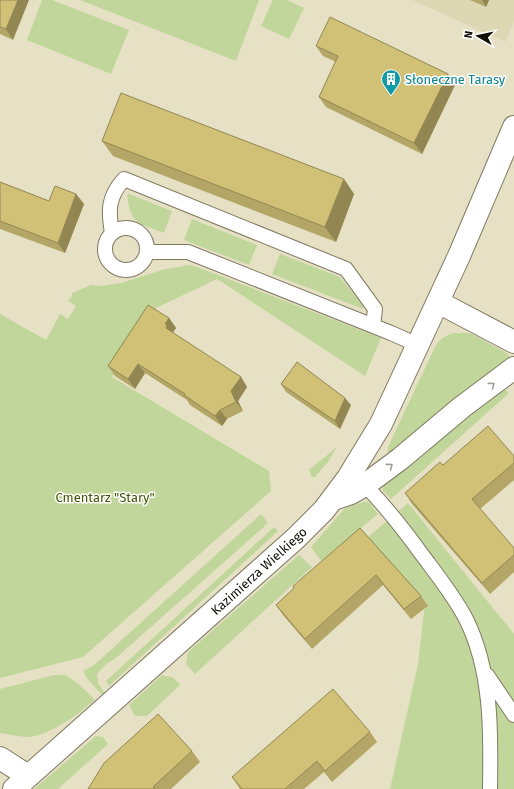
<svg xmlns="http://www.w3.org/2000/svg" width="514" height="789" viewBox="0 0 514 789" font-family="'Fira Sans',sans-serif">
  <rect width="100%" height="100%" fill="#e6e1c5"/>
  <path fill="#ddd7b4" d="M412,0H514V22L505,42Z"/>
  <path fill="#c1d69a" d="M42,0H52L129,30L111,74L27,40Z
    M80,0H259L236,61Z
    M273,0H287L304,8L289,39L261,26Z
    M129,194L172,211L164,233C138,223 131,225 127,195Z
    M192,219L257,245L249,265L184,240Z
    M280,254L340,277L363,306V309L272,274Z
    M190,265L200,268L381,338L365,376L217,279L156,308L112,377L269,471L271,491L83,657L0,678V314L46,340L60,314L68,319L76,306L68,301L72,296V293L91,285L102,286L121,283L165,269Z
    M453,333H466L472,334L508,354L510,359C496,371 481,379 467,389C440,409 416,432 390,453L388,452V447L435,347C439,339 445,336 453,333Z
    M500,386L509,393L391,499L383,491L382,486Z
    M337,447L328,462L315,477H312L309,470Z
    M368,501L378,514L321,561L311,547L346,507Z
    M408,503L514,634V789H390L418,664L425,603L367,538Z
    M261,514L268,523L117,657L105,665L97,674L99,685L105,693L102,695L87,678L83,671L93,666Z
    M274,527L278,531L109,686L106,681Z
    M299,555L312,567L195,674L186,664L188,652Z
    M54,675H66L81,686L95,700C79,713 50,736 28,737C19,737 9,734 0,733V689Z
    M162,675L174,678L180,685L147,716H135L129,705Z
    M96,736L103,737L108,744L58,789H34Z"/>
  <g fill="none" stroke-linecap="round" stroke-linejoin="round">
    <g stroke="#7f7a61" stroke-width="16">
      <path id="service" d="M105 249a21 21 0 1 1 42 0a21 21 0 1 1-42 0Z
        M112,233C108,210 108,197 124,179L346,269L375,309L373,326
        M147,252H188L391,333L418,345
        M365,485C386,507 405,531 423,556C438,576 454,596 466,619C492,671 491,732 490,789
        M487,675L514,715"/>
    </g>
    <g stroke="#7f7a61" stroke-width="24">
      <path id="minor" d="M438,302L514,342
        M333,499L351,493L365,485L400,459L462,407L514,368"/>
    </g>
    <g stroke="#7f7a61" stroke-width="24">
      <path id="tertiary" d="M0,758L28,776
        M14,789L296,538L324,510L348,478L381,424L459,256L514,127"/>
    </g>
    <use href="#service" stroke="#fff" stroke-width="14"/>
    <use href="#minor" stroke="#fff" stroke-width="22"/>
    <use href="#tertiary" stroke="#fff" stroke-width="22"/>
  </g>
  <path fill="#b3a666" d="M0,0L13,40L0,34Z
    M470,0H489L486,7Z
    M316,46L455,85L422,154L326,107L319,97L336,62L323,56Z
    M102,141L344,179L354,194L336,242L113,156Z
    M0,182L49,201L76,194L84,204L65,253L0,229Z
    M169,318L176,328L173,333L241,377L247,387L238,401L243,411L227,419L222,426L190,405L187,400L145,373L135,389L115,376L108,366Z
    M281,384L351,405L340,429L286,392Z
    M514,456V480L480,509L514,548V572L490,594L412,504L405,493L443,465Z
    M360,528L421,596L428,606L411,619L383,585L312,649L283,615L276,605Z
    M370,732L377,742L332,782L324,772L304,789H240L232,777Z
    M192,751L200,762L171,789H88Z"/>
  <path fill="#928753" d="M18,0H29L13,40L6,29Z
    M482,0H489L486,7Z
    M448,74L455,85L422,154L414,143Z
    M344,179L354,194L336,242L325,227Z
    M76,194L84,204L65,253L58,243Z
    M169,318L176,328L172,333L166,328L165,324Z
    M138,364L145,373L135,389L128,379Z
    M241,377L247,387L238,401L243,411L236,402L231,391Z
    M345,398L351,405L340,429L335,421Z
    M220,410L227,419L222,426L215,416Z"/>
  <path fill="#d0c177" stroke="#928753" d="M0,0H18L6,29L0,27Z
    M330,17L448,74L414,143L319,97L338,56L316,46Z
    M121,93L344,179L325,227L102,141Z
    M0,182L49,201L55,186L76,194L58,243L0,221Z
    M148,305L169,318L165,324L167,325L166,328L241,377L231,391L236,402L220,410L215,416L184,395L185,394L138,364L128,379L108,366Z
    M297,362L345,398L335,421L281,384Z
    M488,426L514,456V463L472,499L514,548V555L482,583L405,493L440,462L443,465Z
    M360,528L421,596L404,609L376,575L305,639L276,605L294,588L293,586Z
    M333,689L370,732L325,771L317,761L285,789H242L232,777Z
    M158,714L192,751L153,787L156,789H88L104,763Z"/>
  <defs><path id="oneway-chevron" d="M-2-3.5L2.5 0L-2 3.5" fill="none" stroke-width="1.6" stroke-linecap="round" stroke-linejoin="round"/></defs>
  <g stroke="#a09f9b">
    <use href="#oneway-chevron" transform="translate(492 385) rotate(-37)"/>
    <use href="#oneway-chevron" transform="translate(390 466) rotate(-37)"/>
  </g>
  <defs>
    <g id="building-pin" transform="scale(1)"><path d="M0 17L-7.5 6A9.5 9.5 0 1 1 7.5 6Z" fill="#0f9aa8" stroke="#fff"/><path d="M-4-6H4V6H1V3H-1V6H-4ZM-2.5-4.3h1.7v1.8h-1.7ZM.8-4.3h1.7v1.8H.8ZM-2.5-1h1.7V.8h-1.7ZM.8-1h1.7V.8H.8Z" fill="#fff"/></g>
  </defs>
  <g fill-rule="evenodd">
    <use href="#building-pin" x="391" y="79"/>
  </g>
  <g text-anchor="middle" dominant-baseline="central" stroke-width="3" stroke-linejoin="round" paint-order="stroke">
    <g font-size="13" fill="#0d838f" stroke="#fff" text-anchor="start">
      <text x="405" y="79">Słoneczne Tarasy</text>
    </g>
    <g font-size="13" fill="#3f5302" stroke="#fff">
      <text x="105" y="497">Cmentarz "Stary"</text>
    </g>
    <g font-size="13" fill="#110f06" stroke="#fff">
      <text transform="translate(259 571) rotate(-42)">Kazimierza Wielkiego</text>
    </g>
  </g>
  <g transform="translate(478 36) rotate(279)" stroke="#ffffff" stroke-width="3" paint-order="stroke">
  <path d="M0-3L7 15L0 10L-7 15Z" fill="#110f06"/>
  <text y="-6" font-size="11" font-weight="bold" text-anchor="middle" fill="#110f06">N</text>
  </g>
</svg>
